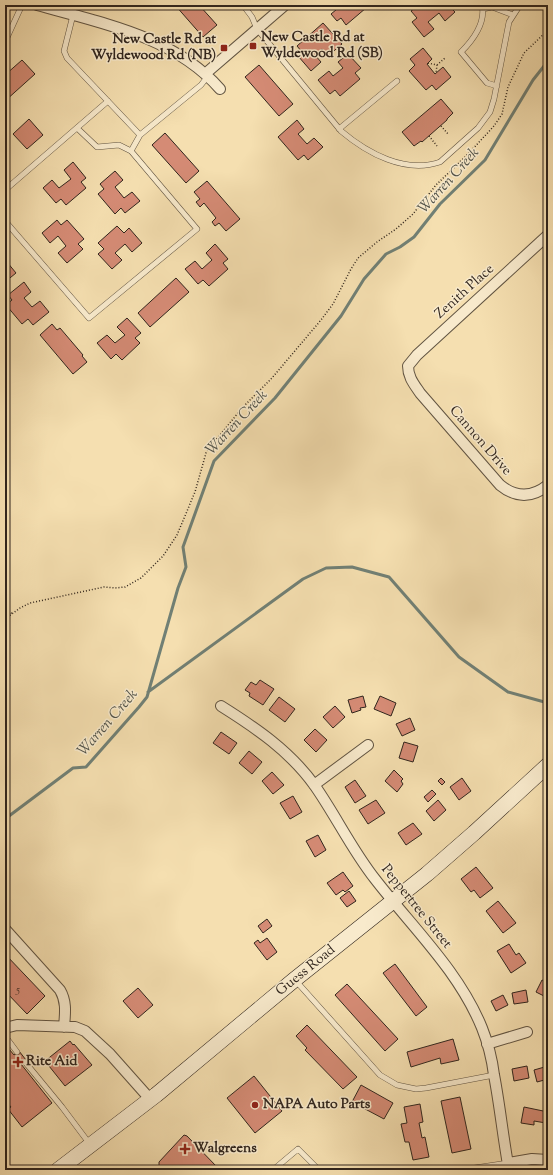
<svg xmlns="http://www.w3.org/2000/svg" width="553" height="1175" viewBox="0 0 553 1175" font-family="'Sorts Mill Goudy',serif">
  <rect width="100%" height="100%" fill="#f5dfb0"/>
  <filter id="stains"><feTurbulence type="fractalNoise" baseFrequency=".005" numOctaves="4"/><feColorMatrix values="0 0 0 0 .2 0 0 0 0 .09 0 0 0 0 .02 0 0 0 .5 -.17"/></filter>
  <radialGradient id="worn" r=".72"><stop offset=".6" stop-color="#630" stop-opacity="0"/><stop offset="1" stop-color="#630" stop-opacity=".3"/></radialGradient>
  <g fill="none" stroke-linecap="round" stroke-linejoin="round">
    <path stroke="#718075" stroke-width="3" d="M148,692L303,579L326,568L352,567L389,577L459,657L508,692L548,703
      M5,819L73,768L86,767L139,707L147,697L178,588L186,567L183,547L214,461L275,398L341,316L364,279L386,254L400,247L414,237L440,204L485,160L533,80L548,61"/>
  </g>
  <path fill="#d58b75" stroke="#30251d" d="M175,5H199L217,25L203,37Z
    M342,5H363L366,8L346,25L341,18L337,21L331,14Z
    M419,5H448L455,12L445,21L439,13L428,22L434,29L424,37L412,22L417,18L411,11Z
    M323,23L342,44L328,56L322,49L315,55L321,62L311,71L298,56L302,52L297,46Z
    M423,48L432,59L427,64L435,74L443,67L451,77L436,90L432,85L426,90L409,71L415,65L410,59Z
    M348,54L361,68L355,73L360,79L340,96L335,90L330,94L318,80L329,71L333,76L343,68L338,62Z
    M22,60L35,74L5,101V75Z
    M259,65L293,104L279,116L245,77Z
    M441,99L453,113L447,119V120L422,142L421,141L414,146L402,132Z
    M29,119L43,135L27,149L13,134Z
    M297,120L304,129L298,134L307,144L314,138L323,147L308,160L304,155L298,160L278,137Z
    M165,133L199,171L186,183L152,145Z
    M73,162L86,178L81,182L86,188L66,205L61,199L56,203L43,188L52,180L59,188L71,179L64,170Z
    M115,171L123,180L115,187L124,198L132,192L140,201L125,213L121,208L115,214L98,194L104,189L100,184Z
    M207,181L240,219L226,231L219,223L215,226L212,222L216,218L204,203L200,207L196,202L200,199L194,192Z
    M57,220L61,225L67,220L84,239L78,244L83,249L67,263L58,253L66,246L58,236L50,243L42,233Z
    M117,226L124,233L129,228L142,243L132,252L125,244L115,253L122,260L112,269L98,254L104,249L98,243Z
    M215,244L228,259L223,263L228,269L209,286L203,280L198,284L185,269L195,261L202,269L212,260L206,253Z
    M7,262L16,273L5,282V264Z
    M176,278L189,292L150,327L138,313Z
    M24,282L31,292L24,298L32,307L40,301L49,312L33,325L28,319L22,324L6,305L12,300L8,295Z
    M127,318L141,333L135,338L140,343L122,360L116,354L111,359L97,343L107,335L115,343L125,335L117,327Z
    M52,324L57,330L60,328L83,355L82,356L87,362L73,374L40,335Z
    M260,680L274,689L263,705L249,696L250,693L245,690L251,682L256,685Z
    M363,696L366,707L360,708L361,710L352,713L348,700Z
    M380,696L396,703L391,716L374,709Z
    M279,697L295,709L285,722L269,710Z
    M335,706L345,717L333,728L323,717Z
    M410,718L415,730L402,736L396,724Z
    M315,729L327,740L316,752L304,740Z
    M221,732L237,743L229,754L213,743Z
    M404,742L418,746L413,762L399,758Z
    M249,751L262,762L252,774L239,763Z
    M394,770L403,779L401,781L403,784L397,792L385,781Z
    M272,772L284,785L273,794L262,781Z
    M441,778L445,782L442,785L438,781Z
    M462,778L471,791L459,800L450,787Z
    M355,780L366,796L355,803L345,787Z
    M432,790L436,794L428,802L424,797Z
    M293,796L302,812L290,819L280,803Z
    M376,800L385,813L368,824L359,810Z
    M438,800L446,810L434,821L426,811Z
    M413,823L422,834L406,845L398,833Z
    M318,835L326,850L315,857L306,841Z
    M476,867L493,888L480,898L474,890L471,892L461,879Z
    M343,872L353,886L345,892L343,890L336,895L327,883Z
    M349,891L356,901L347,907L340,898Z
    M498,901L516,923L503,933L486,911Z
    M267,919L272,926L263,933L258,926Z
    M267,938L277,952L267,960L254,943L258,940L260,943Z
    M509,944L516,955L519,953L526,963L511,973L497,951Z
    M5,954L45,996L27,1014L5,991Z
    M395,964L427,1007L416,1016L383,973Z
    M542,980L548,982V998L536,992Z
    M347,984L398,1039L385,1051L335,995Z
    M138,988L153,1005L138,1018L123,1001Z
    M526,990L528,1002L514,1004L512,993Z
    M503,995L508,1005L496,1011L491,1001Z
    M307,1025L357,1077L343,1089L305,1050L307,1048L296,1036Z
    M453,1039L459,1060L441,1064L440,1058L411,1067L407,1052Z
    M70,1041L73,1045L74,1044L92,1065L65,1086L45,1061Z
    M9,1049L14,1055L19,1051L26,1060L21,1064L52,1103L22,1127L8,1109L11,1107L5,1100V1052Z
    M527,1066L529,1078L514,1081L512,1069Z
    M548,1066V1079L537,1082L534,1070Z
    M254,1076L282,1111L255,1133L227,1098Z
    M361,1085L393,1103L384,1119L352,1102Z
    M460,1097L471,1149L452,1153L441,1101Z
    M420,1104L423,1122L419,1123L422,1138L425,1137L429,1157L413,1160L409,1142H405L401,1124L407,1123L404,1107Z
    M524,1107L548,1112L546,1123L534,1121V1125L521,1123Z
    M184,1135L187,1136L217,1167L214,1170H159V1162Z"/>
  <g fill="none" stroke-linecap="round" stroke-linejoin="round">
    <g stroke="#615442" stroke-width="6">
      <path id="service" d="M243,5L252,17L257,29L341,131C367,153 405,174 440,162L478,128L490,112L494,99L509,22L520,5
        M482,5C486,23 473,40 461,52L487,83L497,86
        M483,9L492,7L513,15
        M73,15L64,51L67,58L140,135L201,85L208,76
        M5,42L22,5
        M339,129L397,81
        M131,151L140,135
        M5,190L108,101
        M5,221L89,318L197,229L131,151L119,145L97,147L77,128
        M296,981L380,1075L397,1085L416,1089L426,1088L494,1075
        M5,1036L17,1052
        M25,1062L62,1107L89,1143
        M273,1170L298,1149L319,1170
        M461,1170L508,1163"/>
    </g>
    <g stroke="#615442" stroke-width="12">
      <path id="minor" d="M37,5C101,23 174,36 220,89
        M205,74L285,5
        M548,235L417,355L408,366C408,377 414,384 420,393L500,485C516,498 532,498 548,485
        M221,706C256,728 290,751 315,786C336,816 352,850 375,879C412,927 459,971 482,1028C488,1043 492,1059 494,1075C500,1106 503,1138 509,1170
        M314,785L368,745
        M5,929L60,990C67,1002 65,1014 64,1027
        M5,1028L17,1025L75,1027L85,1031L110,1054L150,1099
        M487,1044L527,1032
        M508,1163L532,1159L548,1160"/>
    </g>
    <g stroke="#30251d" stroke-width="16">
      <path id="secondary" d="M58,1170L156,1095L294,980L427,874L474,833L548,765"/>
    </g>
    <path stroke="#30251d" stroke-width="1.5" stroke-dasharray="1 2" stroke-linecap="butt" d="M428,63L437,65L436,73
      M437,65L445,58
      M441,126L449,135
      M429,136L437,146
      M5,606L12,614
      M5,619L20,608L30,603L104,587L115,588L125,587L141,578L163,556L177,535L195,492L206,453L210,447L243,407L272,378L321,320L333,304L351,269L358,258L377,242L396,229L413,214L436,185L468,154L494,126L502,114L508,87L524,53L548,30"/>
    <use href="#service" stroke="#f8eacc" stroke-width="5"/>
    <use href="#minor" stroke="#f8eacc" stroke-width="10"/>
    <use href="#secondary" stroke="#f8eacc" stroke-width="15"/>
  </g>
  <g fill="#8f2418" stroke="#f8eacc" stroke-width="1.5">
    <rect x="249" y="42" width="8" height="8" rx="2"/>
    <rect x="220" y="44" width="8" height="8" rx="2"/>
    <path d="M16 1056h4v4h4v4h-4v4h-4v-4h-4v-4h4z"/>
    <circle cx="255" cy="1105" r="4"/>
    <path d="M183 1143h4v4h4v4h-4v4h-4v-4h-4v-4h4z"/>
  </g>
  <g text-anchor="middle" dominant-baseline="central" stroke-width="3" stroke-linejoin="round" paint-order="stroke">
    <g font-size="12" fill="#593e33">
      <text x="18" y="990">5</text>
    </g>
    <g font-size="14" font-weight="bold" fill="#30251d" stroke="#f8eacc" text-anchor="start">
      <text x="261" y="38">New Castle Rd at<tspan x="261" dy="16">Wyldewood Rd (SB)</tspan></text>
      <text x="216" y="40" text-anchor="end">New Castle Rd at<tspan x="216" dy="16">Wyldewood Rd (NB)</tspan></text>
      <text x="26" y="1062">Rite Aid</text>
      <text x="263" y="1105">NAPA Auto Parts</text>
      <text x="193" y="1149">Walgreens</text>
    </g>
    <g font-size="14" fill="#30251d" stroke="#f8eacc">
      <text transform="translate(465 292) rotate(-42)">Zenith Place</text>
      <text transform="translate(480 441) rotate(49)">Cannon Drive</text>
      <text transform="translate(416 907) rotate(51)">Peppertree Street</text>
      <text transform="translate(306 971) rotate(-39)">Guess Road</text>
    </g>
    <g font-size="15" font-style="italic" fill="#505249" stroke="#f8eacc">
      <text transform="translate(449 181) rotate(-48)">Warren Creek</text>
      <text transform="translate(237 423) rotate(-47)">Warren Creek</text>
      <text transform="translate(108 723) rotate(-49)">Warren Creek</text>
    </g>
  </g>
  <rect width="553" height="1175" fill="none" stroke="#f5dfb0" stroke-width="20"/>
  <rect x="6" y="6" width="541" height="1163" fill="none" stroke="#30251d" stroke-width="2"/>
  <rect x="10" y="10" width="533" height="1155" fill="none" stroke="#30251d"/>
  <rect width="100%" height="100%" filter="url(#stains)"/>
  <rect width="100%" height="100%" fill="url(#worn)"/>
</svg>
